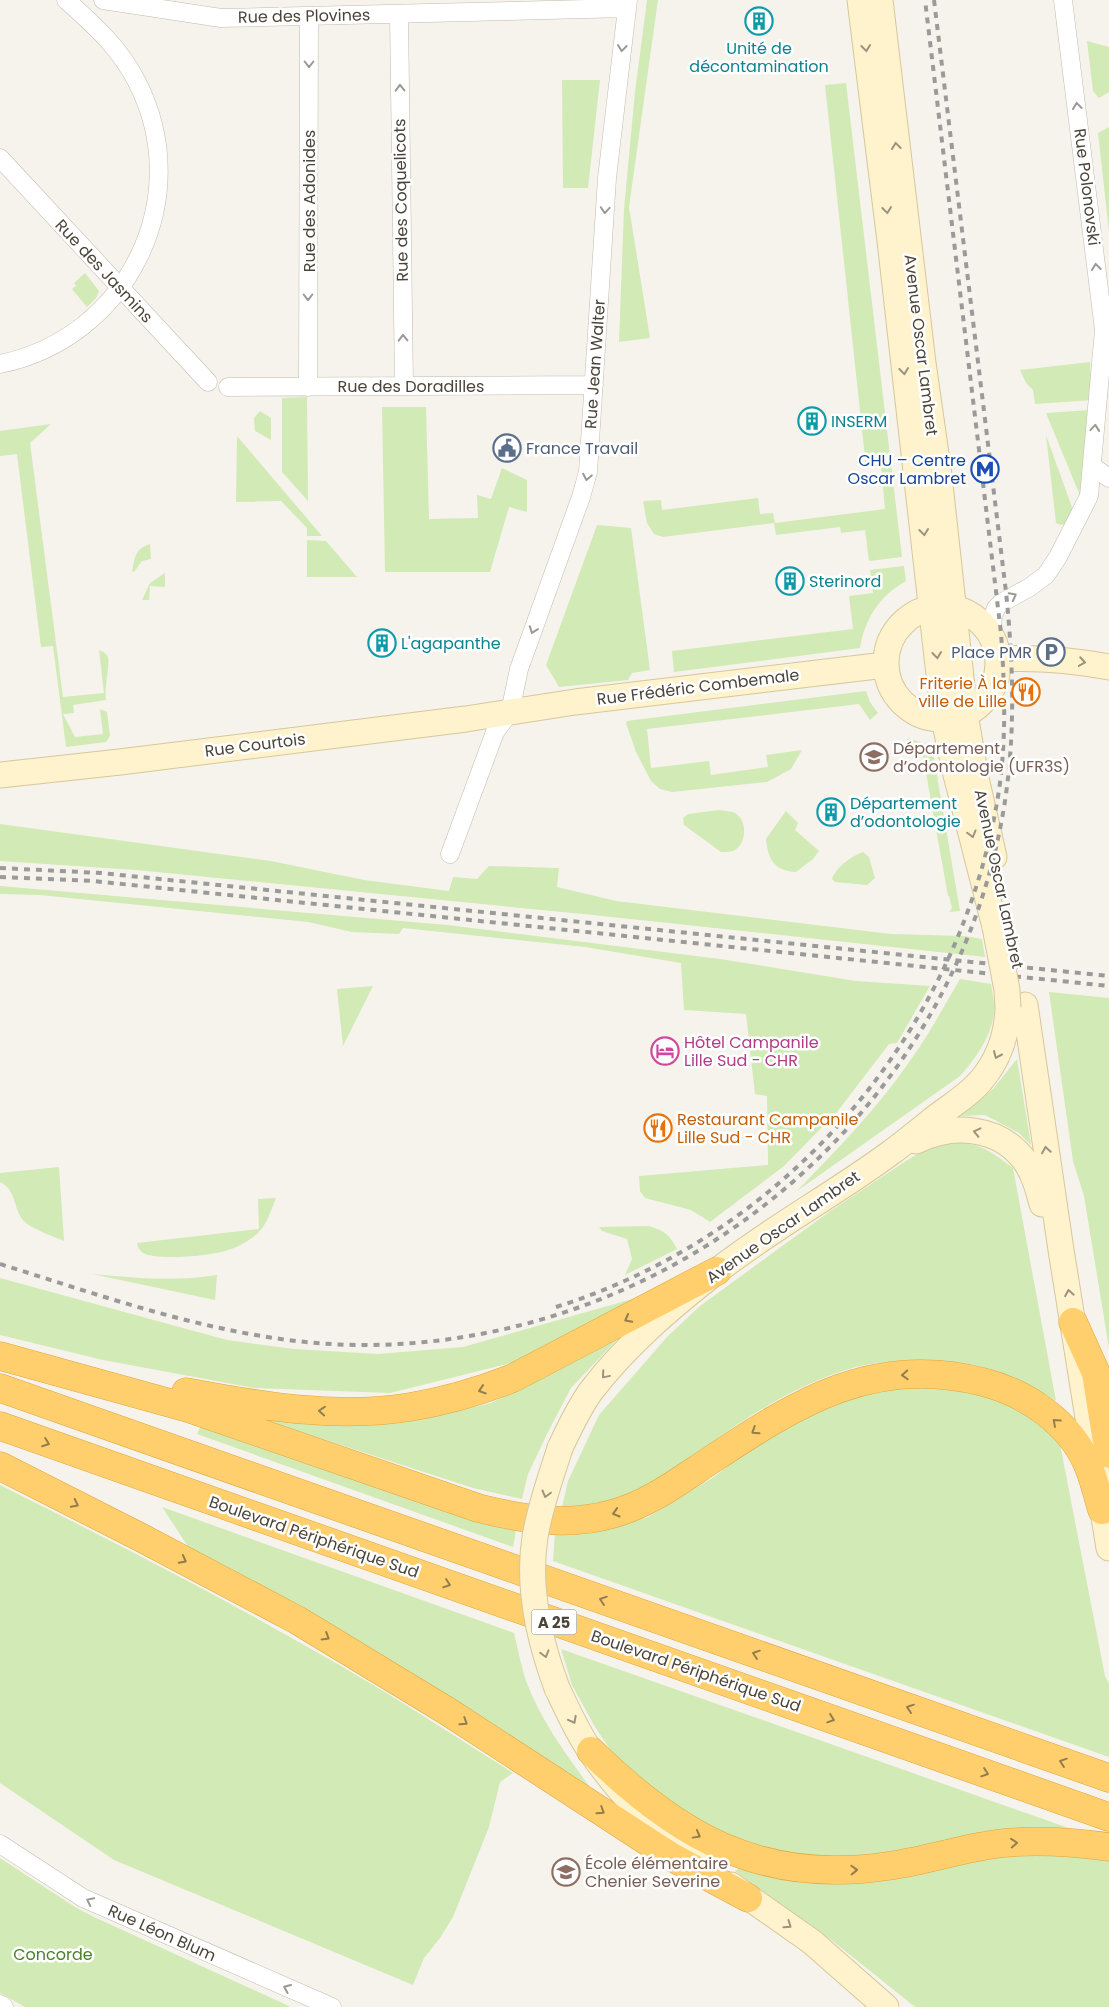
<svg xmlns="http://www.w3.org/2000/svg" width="1109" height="2007" viewBox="0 0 1109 2007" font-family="Poppins,sans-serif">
  <rect width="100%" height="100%" fill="#f6f3ec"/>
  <path fill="#d2eab5" d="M647,0H658L629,207L650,338L619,342L624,209L635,92Z
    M1087,41L1109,47V92L1099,98L1093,91Z
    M562,80H600L588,188H563Z
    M846,83L902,557L869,561L865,530L841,533L840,527L776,535L774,523L663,537L654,534L647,523L643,501L661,500L662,510L758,498L760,514L773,513L775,523L885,509L881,466L866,467L825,85Z
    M1109,127V232L1098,133Z
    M85,273L99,291L96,298L87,307L72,289L76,286L74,283Z
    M1090,362L1092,400L1035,404L1033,390L1026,383L1020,370Z
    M307,397L308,501L282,472V398Z
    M382,407H426L429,519L478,518L477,495L491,499L502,468L527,480V512L509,507L490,572H385Z
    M1090,410L1081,498L1046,413Z
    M260,411L271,418V440L255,431L254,418Z
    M51,424L30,443L63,697L104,693L99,650C103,652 107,653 108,658C110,663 104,689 106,700L73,705L74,713L63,714L75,737L103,734L100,709L107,712L110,736L106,742L66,747L53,646L41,647L17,454L0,456V431Z
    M1046,435L1074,513L1069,523L1061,525L1056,523Z
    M237,436L322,536H307V528L281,501L236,502Z
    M597,525L631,528L650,670L632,673L628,680L559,687L546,665Z
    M307,540L326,541L357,577H307Z
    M150,544L151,559L142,561L134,572L132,571C135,557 135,549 150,544Z
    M904,566L906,581C879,596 865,619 860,648L674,672L672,651L853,629L849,596L873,593L870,570Z
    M165,573V587L150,586L149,600H142L150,583Z
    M866,691L870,702L878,713L870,720L859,704L647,729L651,768L709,761L711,775L768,767L766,755L802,750L791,769L767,782L672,792L660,789L651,781L636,752L626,723L627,721Z
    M908,738L932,746L960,911L949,912L952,908L949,896H948L923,756L904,747Z
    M719,810C724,811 731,811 735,813C748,820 747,845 733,851C730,852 724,852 721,852L684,825L683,818L688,814Z
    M786,811L798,823L795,830L819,851L813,859L796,872C774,871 768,859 766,839Z
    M0,824L271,861L364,880L449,891L453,877L477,879L489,866L559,868L557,887L616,901L891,934L964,936L982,939L985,957L593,915L136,870L0,861Z
    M863,852L869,857L875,878L867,885L835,882L832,879C836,867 852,856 863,852Z
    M0,886L447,925L720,959L856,981L930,986L897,1043L889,1044L837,1112L784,1166L710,1222L691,1210L645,1198L640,1191L639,1176L768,1165L767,1096L755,1094L746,1014L684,1010L681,963L585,947L403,928L399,934L352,932L308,922L40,895L0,894Z
    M960,979L991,984C992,992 995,1002 994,1011C992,1036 976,1058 960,1076L797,1191C837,1149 879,1107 912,1058C930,1033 944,1006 960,979Z
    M373,986L343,1046L337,989Z
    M1049,992L1109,998V1348L1084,1196L1073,1161Z
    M1017,1059L1031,1145L1019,1133L985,1115L959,1116L993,1089Z
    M958,1142C984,1145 993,1153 1013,1168L1056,1401C1026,1381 991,1365 954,1362C942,1361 929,1362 916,1362C897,1361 875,1362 856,1367C818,1377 776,1399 743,1421C684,1459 637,1507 562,1507L568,1481L599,1415L667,1337L700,1306L829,1212L912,1157L936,1145Z
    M59,1167L64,1241C53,1236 28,1228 22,1219C13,1206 16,1190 0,1182V1173Z
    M276,1198C271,1210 267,1224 258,1233C250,1240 238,1247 228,1250C211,1256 157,1261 143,1253C139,1250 138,1247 137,1243L259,1229L258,1199Z
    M648,1226C664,1230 670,1235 677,1249L625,1275L632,1259L627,1239L602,1231L599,1227Z
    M92,1274C135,1278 175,1282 217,1275L215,1300Z
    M0,1278L227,1340L294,1349L378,1354L463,1347L636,1298L511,1363L390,1393L254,1388L103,1360L0,1335Z
    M625,1331L571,1388L548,1432L528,1474L522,1499L473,1488L264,1420L336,1423H400L491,1403L574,1361Z
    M925,1386C951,1389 993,1393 1016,1406C1031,1415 1045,1428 1059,1439L1105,1676L1109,1684V1757L553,1561L555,1533L612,1528L648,1517L714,1477L761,1440L806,1413L865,1392L898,1387Z
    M201,1425L382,1489L516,1530L513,1547L197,1434Z
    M0,1485C106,1538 210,1591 313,1650C381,1688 447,1731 513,1773L500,1782L489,1827L453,1917L440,1938L424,1958L413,1985L114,1860L0,1783Z
    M162,1507L514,1633C518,1649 521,1666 526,1681C541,1721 567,1756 592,1790L418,1677L189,1548Z
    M561,1649L1080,1832L846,1863L777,1855L682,1817L617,1760L595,1727L572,1685Z
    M1038,1853L1109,1860V2007H915L834,1942L735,1871L740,1868L785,1879L846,1883L991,1856Z
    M0,1858L75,1907L94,1917L291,2007H25L0,1993Z"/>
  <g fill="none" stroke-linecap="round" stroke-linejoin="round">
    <g stroke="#c2bbae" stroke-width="19">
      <path id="street" d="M103,0L221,18L627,8
        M399,14L404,386
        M0,158L208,382
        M0,364C127,338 197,199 137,82C120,48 94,25 66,0
        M228,387L594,385
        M308,387L309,16
        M1092,466L1109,478
        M991,635L993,617L996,608L1001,603L1030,587L1046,575L1058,557L1089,496L1104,330L1063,0
        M450,854L495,732L510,712L519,669L581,497L588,472L607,178L628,0
        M0,1844L83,1898L332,2007
        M0,2004L4,2007"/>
    </g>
    <g stroke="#d6c79b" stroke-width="27">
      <path id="secondary" d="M860,0L890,241L944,719L955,771L995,927
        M880,0L923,363L939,475L965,714L976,778L994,857
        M886 663a56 56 0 1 1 112 0a56 56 0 1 1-112 0Z
        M998,659C1036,657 1072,660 1109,667
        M0,775L120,762L466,719L575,702L885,665
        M1025,1005L1061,1250L1109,1548
        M916,1141C953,1123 999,1126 1025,1161C1034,1174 1038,1189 1042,1204
        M560,1448C569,1429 578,1409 591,1391C626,1345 671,1307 717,1271C772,1228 833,1195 889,1154C903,1144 917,1132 931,1121C948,1107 969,1096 983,1078C999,1058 1007,1034 1008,1008
        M557,1688C567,1709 577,1732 591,1752C620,1795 659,1833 700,1863
        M731,1885L812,1942L886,2007"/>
    </g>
    <g stroke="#e0a43c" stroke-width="29">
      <path id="highway" d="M1073,1322L1096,1373L1109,1454
        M0,1356L188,1408L478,1508C522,1519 567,1527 612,1514C649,1504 679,1481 711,1460C798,1402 874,1354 983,1382C1026,1393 1069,1422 1087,1463C1094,1478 1097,1494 1102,1510
        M0,1388L1109,1778
        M186,1392C260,1406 335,1419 410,1407C446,1401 480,1391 513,1378L717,1271
        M0,1426L1109,1817
        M0,1466L140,1537L297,1620L447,1711L670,1856L748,1898
        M591,1751C678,1837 762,1885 888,1866C925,1861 959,1849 996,1844C1033,1839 1072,1842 1109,1847"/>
    </g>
    <use href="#street" stroke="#fff" stroke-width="18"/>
    <use href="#secondary" stroke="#fff3cd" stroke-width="25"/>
    <use href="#highway" stroke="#ffcf6e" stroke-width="28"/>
    <path stroke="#9a9a9a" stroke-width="4" stroke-dasharray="6 6" stroke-linecap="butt" d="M0,868L101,873L1109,976
      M0,877L93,881L1109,986
      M0,1264C122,1302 244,1347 373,1345C674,1340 944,1121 1001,824C1016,747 1014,670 1006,592L934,0
      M556,1307C782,1236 953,1041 996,808C1007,750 1005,691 1001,633L925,0"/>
    <g stroke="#d6c79b" stroke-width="27" stroke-linecap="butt">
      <path id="secondary-bridge" d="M995,927L1007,990L1008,1008
        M557,1688C539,1640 527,1588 535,1537C540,1506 551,1477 560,1448"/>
    </g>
    <use href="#secondary-bridge" stroke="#fff3cd" stroke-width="25"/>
  </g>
  <defs><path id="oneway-chevron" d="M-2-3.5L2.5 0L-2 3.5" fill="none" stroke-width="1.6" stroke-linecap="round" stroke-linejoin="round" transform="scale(1.25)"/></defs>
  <g stroke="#9c9892">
    <use href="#oneway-chevron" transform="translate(622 48) rotate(97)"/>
    <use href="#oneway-chevron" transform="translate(309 64) rotate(90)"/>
    <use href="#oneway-chevron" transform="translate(400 88) rotate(-91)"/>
    <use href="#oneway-chevron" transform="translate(1077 106) rotate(-97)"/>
    <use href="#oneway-chevron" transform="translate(605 210) rotate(94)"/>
    <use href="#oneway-chevron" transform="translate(1096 267) rotate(-97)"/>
    <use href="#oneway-chevron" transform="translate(308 297) rotate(90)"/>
    <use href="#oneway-chevron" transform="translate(403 338) rotate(-91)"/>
    <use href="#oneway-chevron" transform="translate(1095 428) rotate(-85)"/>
    <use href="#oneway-chevron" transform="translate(587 477) rotate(101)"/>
    <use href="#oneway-chevron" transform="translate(1013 596) rotate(-28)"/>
    <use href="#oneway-chevron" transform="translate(533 630) rotate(110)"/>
    <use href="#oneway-chevron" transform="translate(90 1901) rotate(-154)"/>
    <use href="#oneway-chevron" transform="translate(287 1988) rotate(-157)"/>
  </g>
  <g stroke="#9c937c">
    <use href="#oneway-chevron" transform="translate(866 48) rotate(83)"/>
    <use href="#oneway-chevron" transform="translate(896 146) rotate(-97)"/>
    <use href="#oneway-chevron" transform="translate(887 210) rotate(83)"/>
    <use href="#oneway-chevron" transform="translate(904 371) rotate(84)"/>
    <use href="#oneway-chevron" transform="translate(924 532) rotate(83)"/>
    <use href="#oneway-chevron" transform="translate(937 655) rotate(84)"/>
    <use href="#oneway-chevron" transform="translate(1082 662) rotate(9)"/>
    <use href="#oneway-chevron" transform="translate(972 834) rotate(75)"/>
    <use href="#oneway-chevron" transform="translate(997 1055) rotate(114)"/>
    <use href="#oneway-chevron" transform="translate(977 1132) rotate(-167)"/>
    <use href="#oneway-chevron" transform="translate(1046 1150) rotate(-99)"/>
    <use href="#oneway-chevron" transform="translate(1069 1293) rotate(-100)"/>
    <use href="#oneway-chevron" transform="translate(605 1375) rotate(130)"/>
    <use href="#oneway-chevron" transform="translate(546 1494) rotate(105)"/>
    <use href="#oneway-chevron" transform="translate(545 1654) rotate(74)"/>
    <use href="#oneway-chevron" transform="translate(573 1720) rotate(62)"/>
    <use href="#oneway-chevron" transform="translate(788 1925) rotate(35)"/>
  </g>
  <g stroke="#937c4e">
    <use href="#oneway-chevron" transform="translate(628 1319) rotate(152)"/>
    <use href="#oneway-chevron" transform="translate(905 1375) rotate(177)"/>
    <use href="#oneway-chevron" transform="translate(482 1390) rotate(162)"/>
    <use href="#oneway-chevron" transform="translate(322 1411) rotate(-176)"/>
    <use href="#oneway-chevron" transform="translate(1056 1422) rotate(-138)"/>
    <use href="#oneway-chevron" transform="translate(755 1431) rotate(147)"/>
    <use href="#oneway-chevron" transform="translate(46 1443) rotate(20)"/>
    <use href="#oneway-chevron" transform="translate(75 1504) rotate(27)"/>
    <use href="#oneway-chevron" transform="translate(616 1513) rotate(163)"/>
    <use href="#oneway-chevron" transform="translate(183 1560) rotate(28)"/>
    <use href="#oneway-chevron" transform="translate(447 1584) rotate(19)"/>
    <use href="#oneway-chevron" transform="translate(603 1600) rotate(-161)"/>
    <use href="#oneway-chevron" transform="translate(326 1637) rotate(31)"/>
    <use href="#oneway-chevron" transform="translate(756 1654) rotate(-161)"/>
    <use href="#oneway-chevron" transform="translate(910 1708) rotate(-161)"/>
    <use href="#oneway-chevron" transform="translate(831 1719) rotate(19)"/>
    <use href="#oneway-chevron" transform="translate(464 1722) rotate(33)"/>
    <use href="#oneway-chevron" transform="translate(1063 1762) rotate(-161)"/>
    <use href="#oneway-chevron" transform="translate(985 1773) rotate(19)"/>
    <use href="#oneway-chevron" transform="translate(601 1811) rotate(33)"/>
    <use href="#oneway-chevron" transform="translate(697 1835) rotate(29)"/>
    <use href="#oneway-chevron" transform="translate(1014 1843) rotate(-4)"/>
    <use href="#oneway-chevron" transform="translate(854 1870) rotate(-2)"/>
  </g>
  <defs>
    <g id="building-ring" transform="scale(1.4375)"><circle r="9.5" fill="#fff" stroke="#0f9aa8" stroke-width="1.5"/><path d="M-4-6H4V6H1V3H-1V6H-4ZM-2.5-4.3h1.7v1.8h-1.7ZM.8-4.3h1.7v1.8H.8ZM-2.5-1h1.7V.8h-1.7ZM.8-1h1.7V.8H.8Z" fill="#0f9aa8"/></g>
    <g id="civic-ring" transform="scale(1.4375)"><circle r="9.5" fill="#fff" stroke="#5c6f8a" stroke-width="1.5"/><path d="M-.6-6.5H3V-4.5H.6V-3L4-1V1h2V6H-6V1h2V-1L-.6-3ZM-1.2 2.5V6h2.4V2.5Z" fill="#5c6f8a"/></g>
    <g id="metro-ring" transform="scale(1.4375)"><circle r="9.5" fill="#fff" stroke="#1a4fb4" stroke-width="1.5"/><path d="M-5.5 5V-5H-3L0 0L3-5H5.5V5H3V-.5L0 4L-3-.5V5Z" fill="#1a4fb4"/></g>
    <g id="parking-ring" transform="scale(1.4375)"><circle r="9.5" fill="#fff" stroke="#5c6f8a" stroke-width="1.5"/><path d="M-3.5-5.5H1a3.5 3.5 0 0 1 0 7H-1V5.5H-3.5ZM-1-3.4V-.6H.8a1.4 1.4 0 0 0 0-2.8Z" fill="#5c6f8a"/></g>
    <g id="restaurant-ring" transform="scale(1.4375)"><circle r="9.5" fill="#fff" stroke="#e8710a" stroke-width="1.5"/><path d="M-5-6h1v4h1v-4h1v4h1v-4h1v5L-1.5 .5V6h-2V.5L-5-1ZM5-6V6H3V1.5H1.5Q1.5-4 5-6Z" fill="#e8710a"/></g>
    <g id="university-ring" transform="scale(1.4375)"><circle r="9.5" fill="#fff" stroke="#8d6e63" stroke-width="1.5"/><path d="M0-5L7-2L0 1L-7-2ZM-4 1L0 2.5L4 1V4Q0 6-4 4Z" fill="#8d6e63"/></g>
    <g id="hotel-ring" transform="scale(1.4375)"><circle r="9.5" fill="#fff" stroke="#d1479c" stroke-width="1.5"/><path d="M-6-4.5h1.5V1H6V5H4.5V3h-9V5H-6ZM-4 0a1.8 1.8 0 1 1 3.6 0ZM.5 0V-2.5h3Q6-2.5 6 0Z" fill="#d1479c"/></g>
    <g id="school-ring" transform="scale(1.4375)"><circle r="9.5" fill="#fff" stroke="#8d6e63" stroke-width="1.5"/><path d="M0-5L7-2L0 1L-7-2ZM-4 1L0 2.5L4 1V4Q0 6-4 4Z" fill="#8d6e63"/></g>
  </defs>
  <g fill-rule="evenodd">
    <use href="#building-ring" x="759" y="21"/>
    <use href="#building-ring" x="812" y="421"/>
    <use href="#civic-ring" x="507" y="448"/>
    <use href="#metro-ring" x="985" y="469"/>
    <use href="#building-ring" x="790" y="581"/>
    <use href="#building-ring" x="382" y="643"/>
    <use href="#parking-ring" x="1051" y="652"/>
    <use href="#restaurant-ring" x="1026" y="692"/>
    <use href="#university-ring" x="874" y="757"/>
    <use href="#building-ring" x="831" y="812"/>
    <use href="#hotel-ring" x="665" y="1051"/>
    <use href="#restaurant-ring" x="658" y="1128"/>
    <use href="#school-ring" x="566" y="1872"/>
  </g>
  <g text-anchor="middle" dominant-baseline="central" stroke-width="5" stroke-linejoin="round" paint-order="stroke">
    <rect fill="#fff" stroke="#817c74" stroke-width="1" x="531.5" y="1609.5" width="45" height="25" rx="4"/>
    <g font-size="15" font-weight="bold" fill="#4b4439">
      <text x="554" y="1622">A 25</text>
    </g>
    <g font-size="16" fill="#4b4439" stroke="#fff">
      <text transform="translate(304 16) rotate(-1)">Rue des Plovines</text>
      <text transform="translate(1087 187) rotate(83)">Rue Polonovski</text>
      <text transform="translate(401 200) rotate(-91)">Rue des Coquelicots</text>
      <text transform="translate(309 201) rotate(-90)">Rue des Adonides</text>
      <text transform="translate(104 271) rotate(47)">Rue des Jasmins</text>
      <text transform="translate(921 345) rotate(83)">Avenue Oscar Lambret</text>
      <text transform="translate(595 364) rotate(-86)">Rue Jean Walter</text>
      <text x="411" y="386">Rue des Doradilles</text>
      <text transform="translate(698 687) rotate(-7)">Rue Frédéric Combemale</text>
      <text transform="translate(255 745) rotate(-7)">Rue Courtois</text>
      <text transform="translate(999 879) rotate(78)">Avenue Oscar Lambret</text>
      <text transform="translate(783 1227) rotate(-35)">Avenue Oscar Lambret</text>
      <text transform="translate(314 1537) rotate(19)">Boulevard Périphérique Sud</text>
      <text transform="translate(696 1671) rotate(19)">Boulevard Périphérique Sud</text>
      <text transform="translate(162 1933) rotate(24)">Rue Léon Blum</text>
    </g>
    <g font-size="16" fill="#0d838f" stroke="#fff" text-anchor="start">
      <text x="759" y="48" text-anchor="middle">Unité de<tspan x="759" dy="18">décontamination</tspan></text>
      <text x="831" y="421">INSERM</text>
      <text x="809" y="581">Sterinord</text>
      <text x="401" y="643">L'agapanthe</text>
      <text x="850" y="803">Département<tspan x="850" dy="18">d’odontologie</tspan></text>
    </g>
    <g font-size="16" fill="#4e5e75" stroke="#fff" text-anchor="start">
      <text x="526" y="448">France Travail</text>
      <text x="1032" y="652" text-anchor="end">Place PMR</text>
    </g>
    <g font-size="16" fill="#164399" stroke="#fff" text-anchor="end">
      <text x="966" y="460">CHU – Centre<tspan x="966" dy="18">Oscar Lambret</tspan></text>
    </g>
    <g font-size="16" fill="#c56008" stroke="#fff" text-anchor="end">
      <text x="1007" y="683">Friterie À la<tspan x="1007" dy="18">ville de Lille</tspan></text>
      <text x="677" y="1119" text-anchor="start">Restaurant Campanile<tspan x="677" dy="18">Lille Sud - CHR</tspan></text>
    </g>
    <g font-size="16" fill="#785e54" stroke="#fff" text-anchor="start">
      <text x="893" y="748">Département<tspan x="893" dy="18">d’odontologie (UFR3S)</tspan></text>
      <text x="585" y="1863">École élémentaire<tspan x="585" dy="18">Chenier Severine</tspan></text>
    </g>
    <g font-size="16" fill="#b23c85" stroke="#fff" text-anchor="start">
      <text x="684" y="1042">Hôtel Campanile<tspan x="684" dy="18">Lille Sud - CHR</tspan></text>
    </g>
    <g font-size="16" fill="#4a7f2a" stroke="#fff">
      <text x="53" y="1954">Concorde</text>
    </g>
  </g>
</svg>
